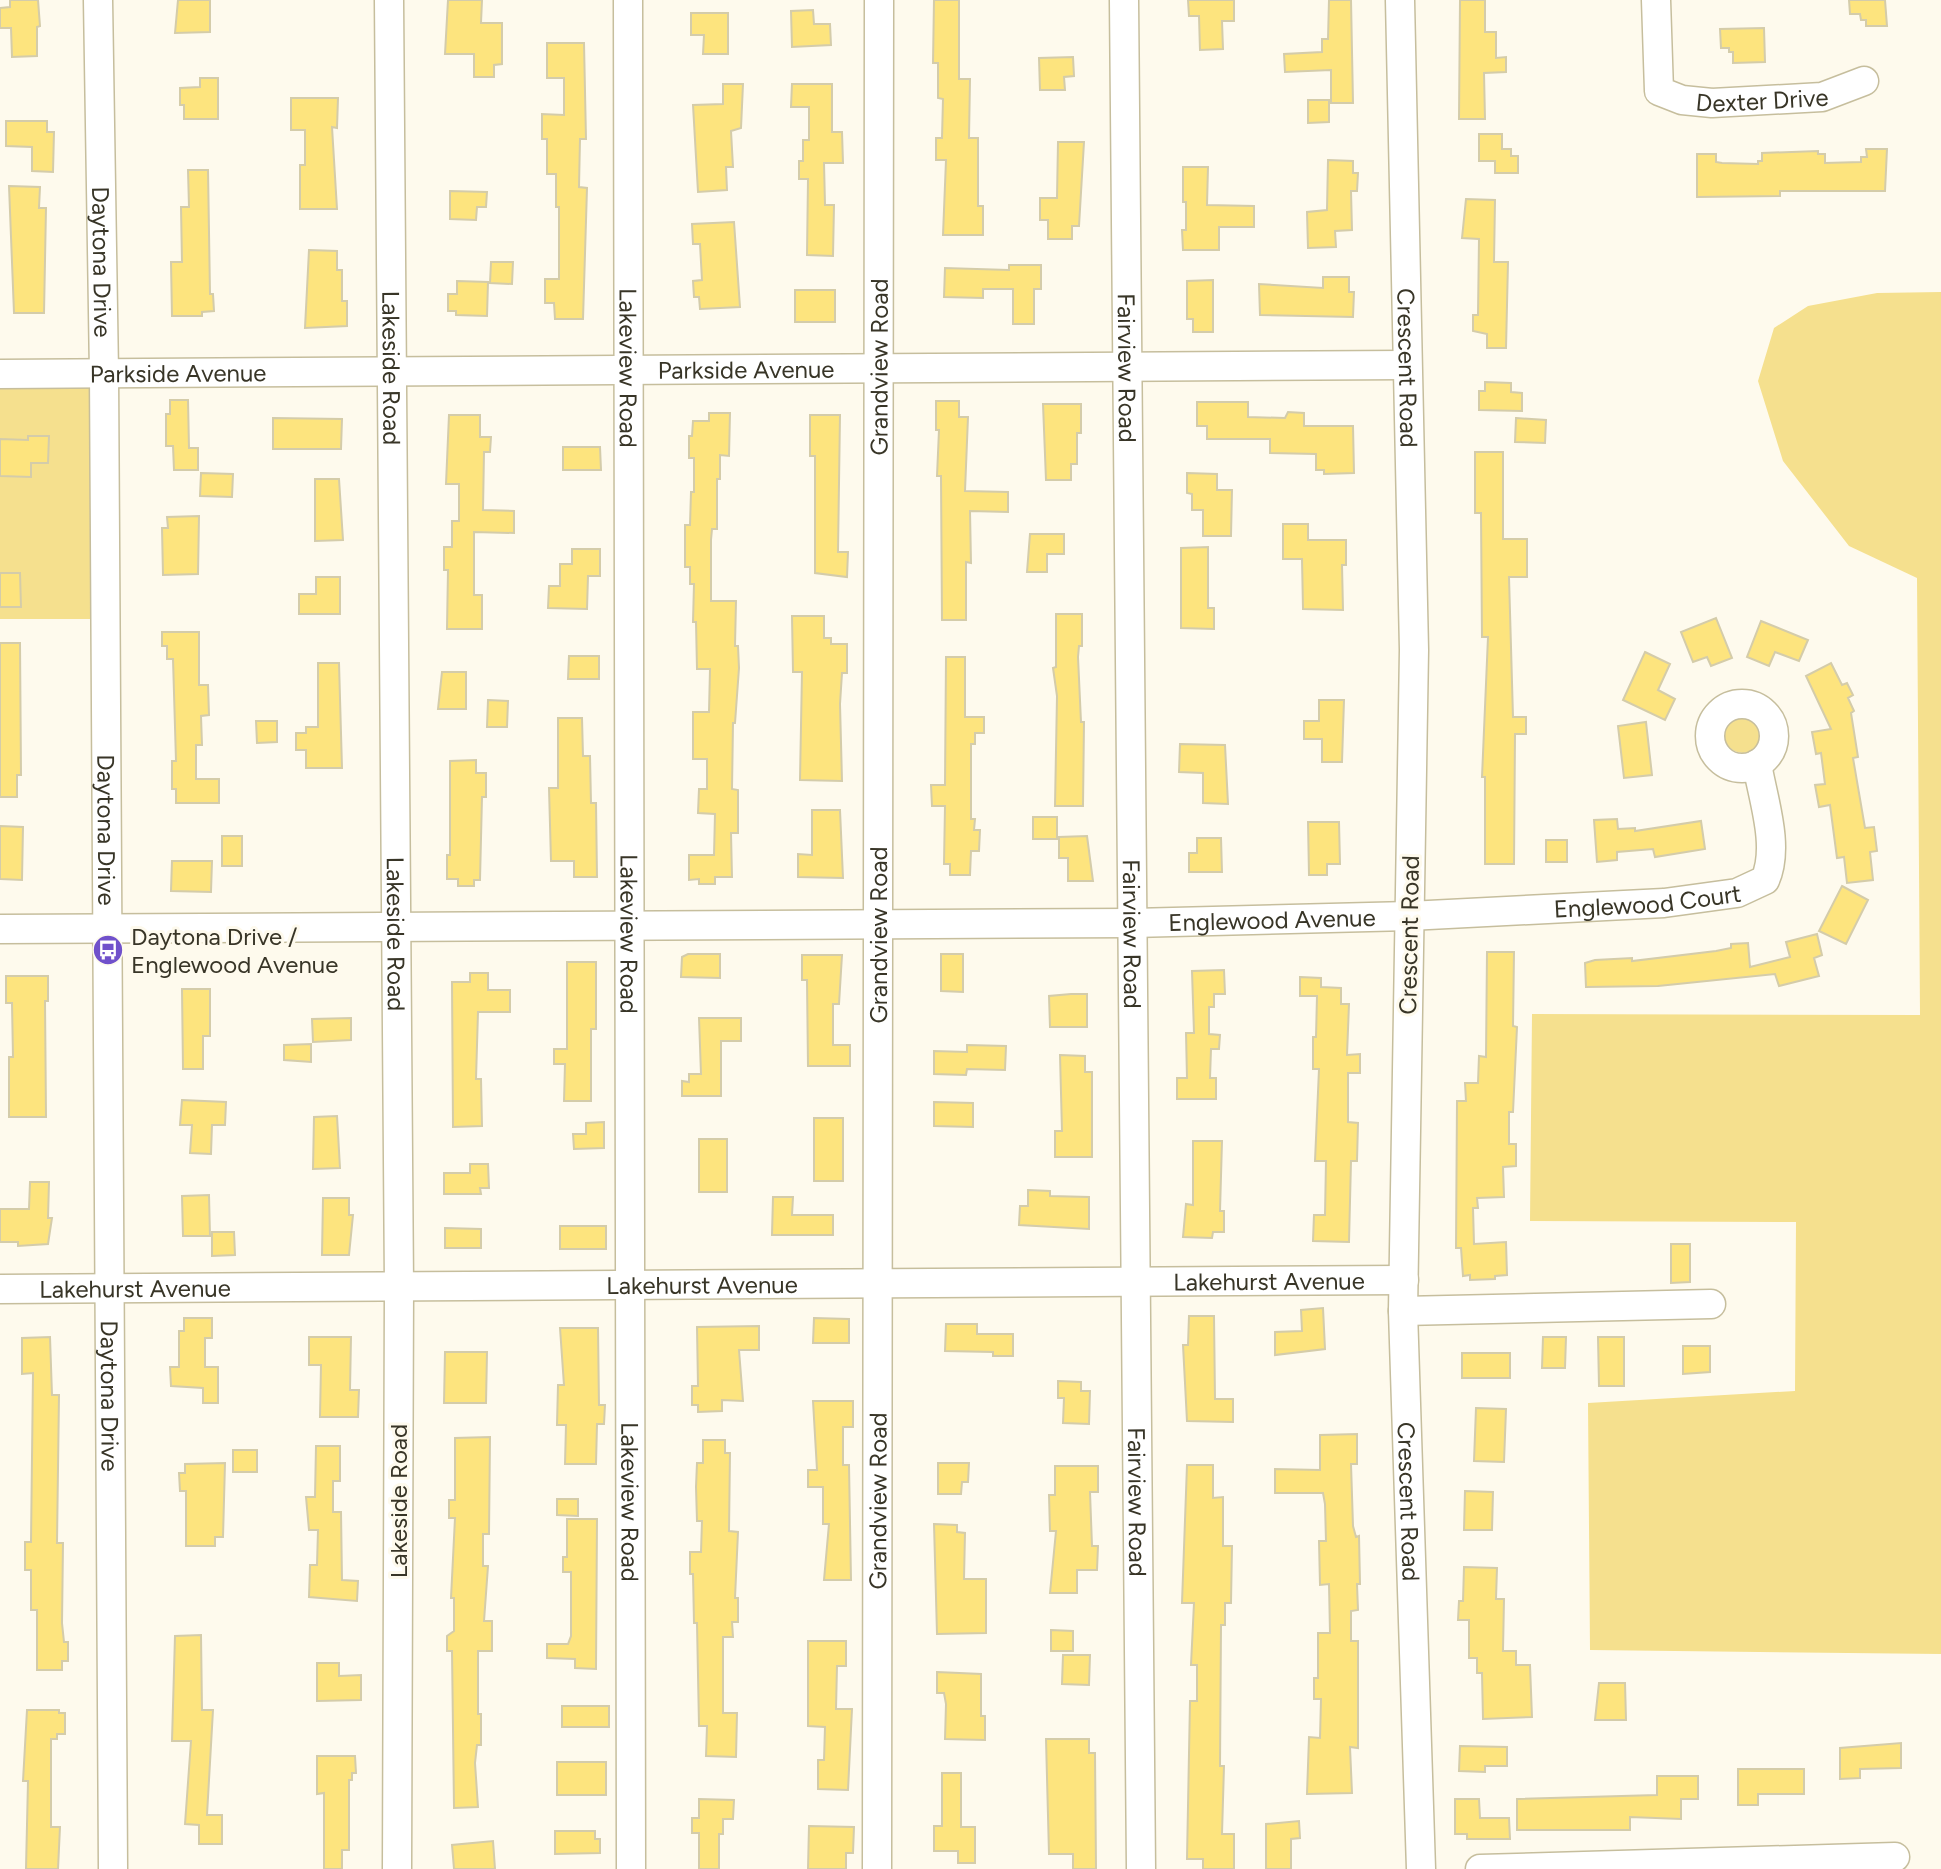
<svg xmlns="http://www.w3.org/2000/svg" width="1941" height="1869" viewBox="0 0 1941 1869" font-family="Figtree,sans-serif">
  <rect width="100%" height="100%" fill="#fefaed"/>
  <path fill="#f5e08e" d="M1941,292V1654L1590,1650L1588,1403L1795,1391L1796,1222L1530,1221L1532,1014L1920,1015L1917,578L1849,546L1783,461L1758,381L1774,328L1808,306L1877,293Z
    M104,374L107,619H0V375Z
    M1724 734a19 19 0 1 1 38 0a19 19 0 1 1-38 0Z"/>
  <path fill="#fde47e" stroke="#d4ccaa" stroke-width="2" d="M10,0H38L40,26L37,27V56L12,57L11,28H0V8L10,7Z
    M178,0H210V32L175,33Z
    M448,0H482L481,23H502V64L494,65V77H474V54H445Z
    M934,0H959V79H970L969,138H978V206H983V235H943L946,160H936V138H942L943,99L938,98V63H933Z
    M1188,0H1234V21H1222L1223,49L1200,50L1199,16H1189Z
    M1329,0H1351L1353,103H1331V70L1285,72L1284,54L1322,52V39H1328Z
    M1460,0H1485V32H1496V58L1506,57V72L1484,73L1485,119H1459Z
    M1849,0H1885L1887,26H1866V20H1861L1860,14H1850Z
    M813,10L814,24H830L831,45L792,47L791,11Z
    M691,13H728V54H703L704,35H691Z
    M1764,28L1765,62L1733,63V52H1729V48H1721L1720,29Z
    M547,43H584L586,139H580L579,187L587,188L583,319H555L554,303H545V279H559V207H556V174H547V139H542V114L564,115V78H547Z
    M1073,57L1074,76L1064,77L1065,90H1040L1039,58Z
    M200,78H218V119H184V105H180V88L200,87Z
    M723,84H743L741,128L731,131L733,167H726L727,190L698,192L693,105L723,104Z
    M792,84H832V132H842L843,163H824L825,205H834L833,256L807,255L808,179H799V161H803V140H809V107H791Z
    M291,98H338L337,128L332,127L337,209H300V165H305V130H291Z
    M1308,100H1329V122L1308,123Z
    M6,121H47V132H54L53,172L32,171V147L6,146Z
    M1479,134H1502V149H1511V156H1518V173H1495V161H1479Z
    M1058,142H1084L1079,226H1072V239H1048V220H1040V198H1057Z
    M1866,149H1887L1885,191H1780V196L1697,197V154H1716V162L1722,163L1758,164V161H1762V153L1818,151V154H1825V163L1861,162V157H1867Z
    M1328,160L1353,161V173H1358L1357,191H1351L1352,230L1335,231L1336,247L1308,248L1307,212L1327,210Z
    M1183,167H1208L1207,205L1254,206V227H1219V250H1183L1182,230H1186V202H1183Z
    M188,170H208L210,294H213L214,311L202,312V316H172L171,262H182L181,207H189Z
    M9,186L40,187L39,208H46L44,313H14Z
    M450,191L487,192L486,207H477L476,220L450,219Z
    M1466,199L1495,200L1494,262H1508L1506,348H1487V334L1473,331V315H1478L1479,239L1462,238Z
    M734,222L740,307L700,309L699,297H694L693,281L702,280L700,244H693L692,224Z
    M309,250L337,251V270H342V301H347V326L305,328Z
    M491,262H513L512,284L490,283Z
    M1009,265H1041V289H1034V324H1013V289H983V298L944,297L945,268L1009,270Z
    M1323,277H1349V292H1354L1353,317L1260,315L1259,284L1323,288Z
    M1213,280V332H1193V319H1187V281Z
    M457,281L488,282L487,316L456,315V311H448V294H457Z
    M795,290H835V322H795Z
    M1485,382L1511,383V392L1522,393V411L1479,410V391H1485Z
    M170,400H188L189,448H198V470H174L173,446H166V414H170Z
    M936,401H959V417H968L965,491L1008,492V512L970,511L971,563L966,562V620H942L941,476H937L939,430H936Z
    M1197,402H1248V417L1285,418L1288,412L1304,413V426H1353L1354,473L1324,474V470H1316V454L1270,453V439H1207V426H1197Z
    M1043,404H1081V433H1077V464H1071V480H1046Z
    M709,413H730L729,456L720,455V479H717V529H712L711,540V601H736L735,646H738L739,668L735,723H733L732,789L738,790V833H731L732,877H715V884H699V879L689,880V855H714L715,814L698,813L699,789H707V759H693V712H709L710,669H697L696,622H693L694,584H690V567H685V525H690L691,492H694V458H689V436H692L693,421H709Z
    M449,415H480V437H491L490,452H484L483,510L514,511V533L474,532V595H482V629H447L448,570H444V547H452V521H459V484H446Z
    M810,415H840L838,552H848L847,577L815,573V456H810Z
    M273,418L342,419L341,449H273Z
    M1516,418L1546,420L1545,443L1515,442Z
    M28,436H49L48,463H31V477L0,476V439L28,440Z
    M563,447H600L601,470H563Z
    M1475,452H1503V539H1527V577H1509L1513,717H1526V734H1515L1514,864H1485V777H1482L1488,637H1482L1481,513H1475Z
    M201,473L233,474L232,497L200,496Z
    M1187,473L1217,474V490H1232L1231,536H1203V510H1192V494L1187,493Z
    M315,479H339L343,540L315,541Z
    M199,516L198,574L163,575L162,528H168L167,517Z
    M1283,524H1308V540H1346V565H1342L1343,610L1303,609L1302,559H1283Z
    M1030,534H1064V554H1047V572H1027Z
    M1208,547V608H1214V629L1181,628V548Z
    M572,549H600V576H588L587,609L548,608L549,586H560V564H572Z
    M0,573H20L21,607H0Z
    M316,577H340V614H299V594H316Z
    M1056,614H1082V646H1079L1078,657L1081,722H1084L1083,806H1055L1057,696L1053,668L1056,667Z
    M792,616H824V638H831V644H847V673H842L840,704L842,781L800,780L802,672H793Z
    M1716,618L1732,658L1711,666L1707,657L1693,662L1681,632Z
    M1761,621L1808,640L1799,661L1775,652L1769,666L1747,657Z
    M162,632H199V685H208L209,715L201,716L202,745H196V779H219V803H176V789H172V761H176L173,659H167V646H162Z
    M0,643H20L21,775H17V797H0Z
    M1645,652L1670,664L1658,690L1675,699L1665,720L1623,700Z
    M569,656H599V679H568Z
    M946,657H965V717H984V733H975V744H971V819H975L974,830H980L979,851H971L970,875H950V864H944L945,806H932L931,785H945Z
    M318,663H339L342,768H306V750H296V733H306V727H318Z
    M1831,663L1842,685L1847,683L1853,695L1848,698L1854,711L1851,713L1858,757L1853,758L1865,828L1874,827L1877,851L1870,852L1873,880L1847,883L1844,857L1837,858L1830,805L1819,807L1815,785L1825,784L1821,753L1816,754L1812,732L1831,729L1806,676Z
    M442,672H466V709H438Z
    M488,700L508,701L507,727H487Z
    M1319,700H1344L1342,762H1322V739H1304V721H1319Z
    M558,718H582L583,756H590L591,803H596L597,877H574V861H551L549,788H558Z
    M256,721H277V742L257,743Z
    M1646,722L1652,775L1624,778L1618,726Z
    M1180,744L1225,745L1228,804L1203,803V773L1179,772Z
    M476,760V773H486V797H482L480,880H474V886H458V879H447V855H450V761Z
    M812,810H840L843,878L798,877V854L812,855Z
    M1033,817H1057V839H1033Z
    M1617,819L1618,829L1635,828V831L1701,821L1705,849L1655,857L1653,849L1617,852V860L1597,862L1594,820Z
    M1308,822H1339L1340,864H1327V875H1309Z
    M0,826L23,827L22,880L0,879Z
    M222,836H242V866H222Z
    M1087,836L1093,881H1068V858H1059V837Z
    M1197,838H1221L1222,872H1189V853H1197Z
    M1546,840H1567V862H1546Z
    M172,861H212L211,892L171,891Z
    M1842,886L1868,900L1846,944L1819,931Z
    M1817,934L1822,955L1814,958L1819,976L1779,986L1775,974L1658,986L1586,987L1585,963L1595,960L1632,958V961L1716,951L1731,948V944L1748,943L1750,967L1790,957L1786,942Z
    M1487,952H1514L1513,1026L1517,1027L1513,1112H1509V1144H1516V1166L1503,1167L1504,1197L1477,1198L1478,1208H1473L1474,1244L1506,1242L1507,1275L1495,1276V1279L1470,1280V1275L1463,1276L1461,1248H1456L1457,1101H1466L1465,1083H1478L1479,1056L1486,1057Z
    M688,954H720V978L681,977L682,957Z
    M941,954H963V992L941,991Z
    M802,955H842L839,1004H833V1045H850V1066H808L807,980H802Z
    M567,962H596V1029H591V1101H564L565,1064H554V1049H567Z
    M1224,970L1225,994H1214V1007H1209V1034L1220,1035L1219,1049H1211L1210,1078H1216V1099H1177V1078H1187L1186,1033H1194L1192,971Z
    M470,973H488V990H510V1012H478L476,1079H481L482,1126L453,1127L452,982H470Z
    M6,976H48V1001H45L46,1117H9V1057H13L12,1003H6Z
    M1300,977L1321,978V987L1341,988V1004H1349L1347,1055L1360,1054V1073H1348V1122L1358,1123L1357,1161H1351L1349,1242L1313,1241L1314,1215H1325L1326,1161H1315L1319,1069H1313V1037H1316L1317,996H1300Z
    M182,989H210V1036H203V1069H183Z
    M1071,994H1087V1027H1050L1049,996Z
    M351,1018V1040L313,1042L312,1019Z
    M699,1018H741V1041H721V1096H682V1081L689,1082V1074H701Z
    M311,1044V1062L284,1060V1045Z
    M967,1045L1006,1046L1005,1070L967,1069L966,1075L934,1074V1051L967,1052Z
    M1060,1055L1085,1056V1072H1092V1157H1055V1131H1062Z
    M182,1100L226,1102L225,1125H212L211,1154L190,1153L192,1125H180Z
    M934,1102L973,1103V1127L934,1126Z
    M337,1116L340,1168L313,1169L314,1117Z
    M814,1118H843V1181H814Z
    M604,1122V1148L574,1149L573,1134H586V1123Z
    M699,1139H727V1192H699Z
    M1193,1141H1222L1220,1211H1224V1232H1213L1212,1238L1183,1237L1186,1204L1193,1205Z
    M470,1164H488L489,1188H480L481,1194H444V1173H470Z
    M30,1182H49L48,1218H52L48,1244L18,1246V1242H0V1209H29Z
    M1028,1190L1050,1191V1196L1089,1197V1229L1019,1225L1020,1206H1028Z
    M209,1195L210,1236H183L182,1196Z
    M773,1197H793L792,1215H833V1235H772Z
    M323,1198H349V1215H353L349,1255H322Z
    M560,1226H606V1249H560Z
    M445,1228L481,1229V1248H445Z
    M212,1232H234L235,1255L212,1256Z
    M1671,1244H1690V1282L1671,1283Z
    M1323,1308L1325,1349L1275,1355V1332L1302,1331L1301,1310Z
    M1189,1316H1214L1215,1399H1233V1422L1187,1421L1183,1345H1188Z
    M184,1318H212V1338H205V1367H218V1403H203V1388L171,1386L170,1367H179V1331H184Z
    M814,1318L849,1319V1343H813Z
    M946,1324H977V1334H1013V1356H993V1352L945,1351Z
    M759,1326V1350H739L743,1401L722,1400V1411L698,1412V1405H692V1386H698L697,1327Z
    M560,1328H598L599,1405H605L604,1424H597L596,1464H565L566,1425H557L558,1385H564Z
    M50,1337L52,1395H59L57,1543H63L62,1623L64,1642H68V1661H62V1670H37V1610H31V1570H25V1542H31L33,1373L22,1374V1338Z
    M309,1337H351L350,1390H359L358,1417H320L321,1365H309Z
    M1543,1337H1566L1565,1368H1542Z
    M1598,1337H1624V1386H1599Z
    M1683,1346H1710V1372L1683,1374Z
    M445,1352H487L486,1403H444Z
    M1462,1353H1510V1378H1462Z
    M1058,1381L1081,1382V1391H1090L1089,1424L1063,1423L1064,1398H1058Z
    M813,1401H853V1427H843V1465H849L851,1580H824L829,1524H823V1487H808V1470H817Z
    M1476,1408L1506,1409L1504,1462L1474,1461Z
    M1357,1434V1464H1351L1353,1526L1356,1537L1359,1536L1360,1584H1357L1358,1610L1351,1611V1641H1358V1748L1350,1747L1352,1793L1307,1794L1309,1737L1320,1738L1321,1699H1314V1678H1318V1633H1330L1329,1584L1320,1585L1319,1541H1326L1325,1504L1323,1493H1275V1469L1320,1470V1435Z
    M490,1437L489,1534H483V1566H488L484,1621H492V1651H478V1714H481V1745H477L475,1763L478,1807L454,1808L452,1651H447V1636L454,1631V1598H451L455,1518H449V1500H455V1438Z
    M703,1440H725V1453H730L729,1531L738,1532L735,1598H738V1622H732L733,1637H723V1713H737L736,1757L706,1756L707,1726H699L697,1623H694L693,1574H690V1552H701L702,1521H697L696,1487L697,1463H703Z
    M316,1446H340V1481H333V1512H341L342,1580L358,1581L357,1601L309,1597L310,1565H317L318,1530H309L306,1497H315Z
    M233,1450H257V1472H233Z
    M225,1463L223,1537H215V1546H186V1491H180L179,1473H185V1464Z
    M938,1463H969L968,1482H962L961,1494H938Z
    M1187,1465H1213V1498L1223,1497V1546H1232L1231,1603H1225V1625H1221L1220,1766H1224L1222,1834H1234V1869H1203V1859H1187L1190,1701H1197V1665H1191L1194,1603H1182Z
    M1055,1466H1098V1492H1090L1092,1546H1098L1097,1570H1077V1593H1050L1056,1531H1050L1049,1495H1055Z
    M1465,1491L1493,1492L1492,1530H1464Z
    M557,1499H578V1516L557,1515Z
    M567,1519H597L596,1669L575,1668V1659L547,1658V1644H568L571,1636V1572H563V1557H567Z
    M934,1524L957,1525V1532L965,1533L964,1579H986V1633L937,1634Z
    M1464,1567L1497,1568L1496,1599H1504L1503,1651H1516V1665H1530L1532,1717L1483,1719L1482,1673H1477V1658H1469V1620H1458L1459,1601H1463Z
    M1051,1630L1073,1631V1651H1051Z
    M201,1635L202,1710H213L207,1815H222V1844H199V1825L185,1824L191,1741H172L175,1636Z
    M808,1641H846V1666H837L836,1709H852L848,1790L818,1789V1760H824L825,1727L808,1726Z
    M1063,1655H1090L1089,1685L1062,1684Z
    M317,1663H339V1676L361,1675V1700L317,1701Z
    M937,1672L981,1674V1716H985V1740L945,1739L946,1704L944,1693H937Z
    M1599,1683H1625L1626,1720H1595Z
    M562,1706H609V1727H562Z
    M27,1710H59V1713H65V1734H57V1739H51V1827H60L58,1869H26L28,1781H23Z
    M1046,1739H1089V1753H1095L1096,1869H1073V1854H1049Z
    M1901,1743V1768L1860,1769V1778L1840,1779V1748Z
    M1460,1746L1507,1747V1766H1485V1772L1459,1771Z
    M317,1756H355L356,1773H352V1780H349V1850H342V1869H324V1793L317,1794Z
    M557,1762H606V1795H557Z
    M1738,1769H1804V1794H1758V1805H1738Z
    M942,1773H961V1827H975V1863H958V1851H934V1826H942Z
    M1657,1776H1698V1799H1681V1819L1630,1817V1830H1517V1799L1657,1795Z
    M699,1799L734,1800L733,1819H723V1834H719V1869H699V1833H692V1818H699Z
    M1455,1799H1479L1480,1818H1509L1510,1839H1467V1834H1455Z
    M1299,1821L1300,1838L1291,1839V1869H1266V1824Z
    M809,1826L854,1827L853,1853H846V1869H808Z
    M555,1831H595V1839H600V1853L555,1854Z
    M493,1841L495,1869H454L452,1845Z"/>
  <g fill="none" stroke-linecap="round" stroke-linejoin="round">
    <g stroke="#c6be9d" stroke-width="31">
      <g id="minor">
        <path id="s1" d="M98,0L104,373L113,1869"/>
        <path id="s2" d="M389,0L399,1287L397,1869"/>
        <path id="s3" d="M628,0L631,1869"/>
        <path id="s4" d="M1124,0L1141,1869"/>
        <path id="s5" d="M1400,0L1414,650L1403,1311L1421,1869"/>
        <path id="s6" d="M1656,0L1659,91L1682,100L1712,103L1822,97L1864,81"/>
        <path id="s7" d="M0,374L1406,365"/>
        <circle cx="1742" cy="736" r="32"/>
        <path id="s8" d="M0,929L1133,923L1409,916L1664,903L1737,893L1765,880C1780,847 1763,799 1757,764"/>
        <path id="s9" d="M0,1289L1404,1280"/>
        <path d="M1403,1311L1711,1304"/>
        <path id="s10" d="M877,1869L879,0"/>
        <path d="M1480,1869L1895,1857"/>
      </g>
    </g>
    <use href="#minor" stroke="#fff" stroke-width="28"/>
  </g>
  <defs>
    <g id="bus-disc" transform="scale(1.575)"><circle r="9.5" fill="#7051cb" stroke="#fefaed"/><path d="M-5-6H5V4H4V6H2V4H-2V6H-4V4H-5ZM-3.5-4V0h7V-4ZM-3.5 1.2v1.5H-2V1.2ZM2 1.2v1.5H3.5V1.2Z" fill="#fff"/></g>
  </defs>
  <g fill-rule="evenodd">
    <use href="#bus-disc" x="108" y="950"/>
  </g>
  <g text-anchor="middle" dominant-baseline="central" stroke-width="6" stroke-linejoin="round" paint-order="stroke">
    <g font-size="24" fill="#383527" stroke="#fefaed">
      <text stroke="none"><textPath href="#s6" startOffset="196">Dexter Drive</textPath></text>
      <text stroke="none"><textPath href="#s1" startOffset="262">Daytona Drive</textPath></text>
      <text stroke="none"><textPath href="#s3" startOffset="368">Lakeview Road</textPath></text>
      <text stroke="none"><textPath href="#s2" startOffset="368">Lakeside Road</textPath></text>
      <text stroke="none"><textPath href="#s10" startOffset="1502">Grandview Road</textPath></text>
      <text stroke="none"><textPath href="#s4" startOffset="368">Fairview Road</textPath></text>
      <text stroke="none"><textPath href="#s5" startOffset="368">Crescent Road</textPath></text>
      <text stroke="none"><textPath href="#s7" startOffset="746">Parkside Avenue</textPath></text>
      <text stroke="none"><textPath href="#s7" startOffset="178">Parkside Avenue</textPath></text>
      <text stroke="none"><textPath href="#s1" startOffset="830">Daytona Drive</textPath></text>
      <text stroke="none"><textPath href="#s8" startOffset="1648">Englewood Court</textPath></text>
      <text stroke="none"><textPath href="#s8" startOffset="1272">Englewood Avenue</textPath></text>
      <text stroke="none"><textPath href="#s2" startOffset="934">Lakeside Road</textPath></text>
      <text stroke="none"><textPath href="#s3" startOffset="934">Lakeview Road</textPath></text>
      <text stroke="none"><textPath href="#s4" startOffset="934">Fairview Road</textPath></text>
      <text stroke="none"><textPath href="#s10" startOffset="934">Grandview Road</textPath></text>
      <text transform="translate(1409 935) rotate(-89)">Crescent Road</text>
      <text stroke="none"><textPath href="#s9" startOffset="1269">Lakehurst Avenue</textPath></text>
      <text stroke="none"><textPath href="#s9" startOffset="702">Lakehurst Avenue</textPath></text>
      <text stroke="none"><textPath href="#s9" startOffset="135">Lakehurst Avenue</textPath></text>
      <text stroke="none"><textPath href="#s1" startOffset="1396">Daytona Drive</textPath></text>
      <text transform="translate(398 1501) rotate(-90)">Lakeside Road</text>
      <text stroke="none"><textPath href="#s3" startOffset="1502">Lakeview Road</textPath></text>
      <text stroke="none"><textPath href="#s10" startOffset="368">Grandview Road</textPath></text>
      <text stroke="none"><textPath href="#s4" startOffset="1502">Fairview Road</textPath></text>
      <text stroke="none"><textPath href="#s5" startOffset="1502">Crescent Road</textPath></text>
    </g>
    <g font-size="24" fill="#383527" stroke="#fefaed" text-anchor="start">
      <text x="131" y="936">Daytona Drive /<tspan x="131" dy="28">Englewood Avenue</tspan></text>
    </g>
  </g>
</svg>
